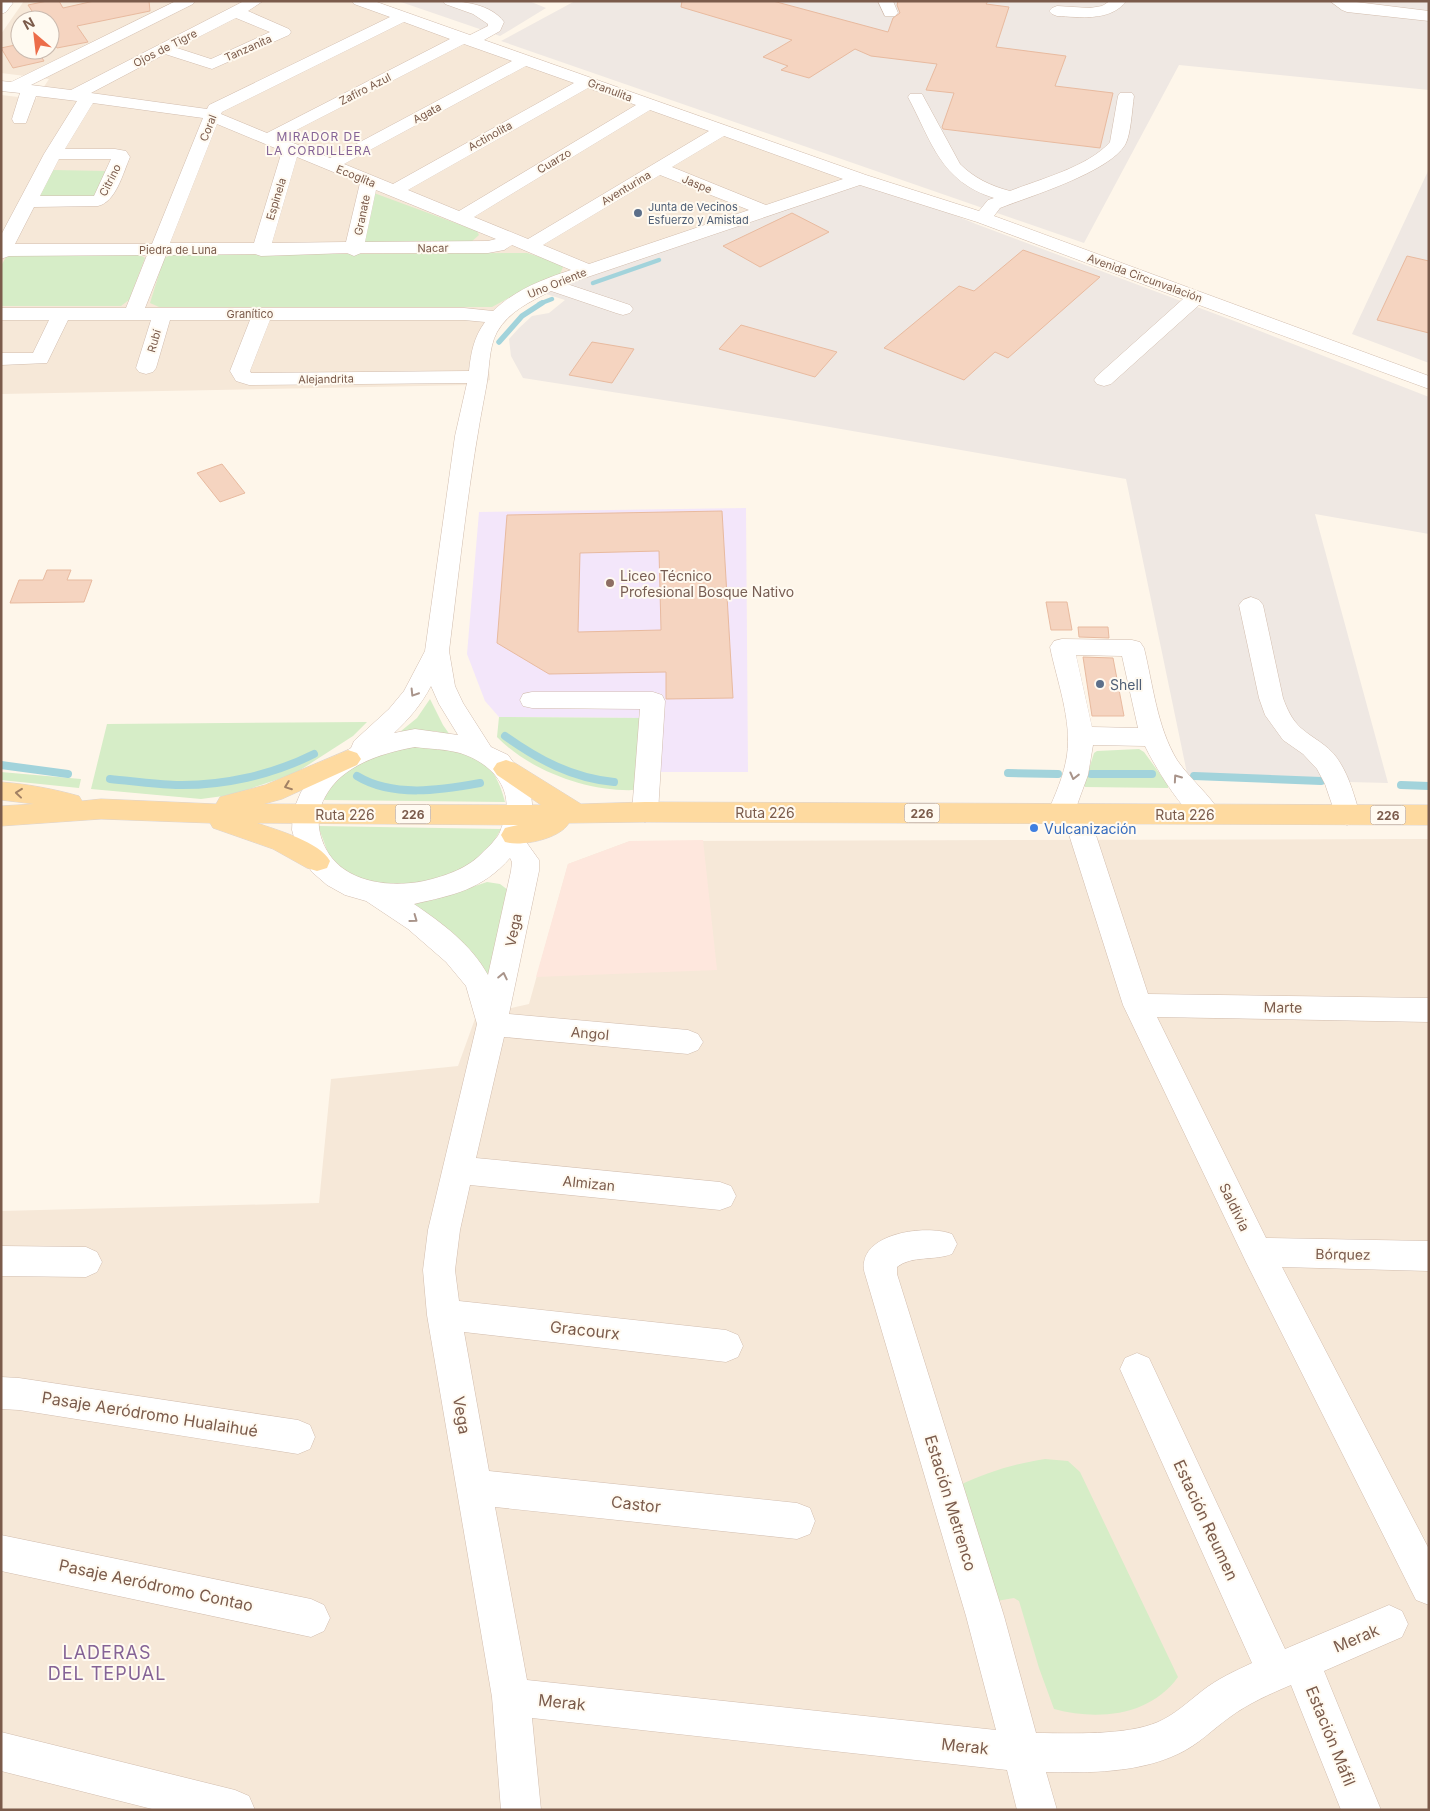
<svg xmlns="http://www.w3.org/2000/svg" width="1430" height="1811" viewBox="0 0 1430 1811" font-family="Inter,sans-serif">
  <rect width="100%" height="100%" fill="#fef6ea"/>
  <path fill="#f6e8d8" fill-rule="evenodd" d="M24,1H358L868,179L543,293L518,309L500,327L494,337L488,358L490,380L472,385L1,394V95L36,99L49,79L1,73V34ZM20,20H50V50H20Z
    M1429,839V1810H1V1211L319,1203L331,1079L458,1066L476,1016L529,1004L568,864L630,841Z"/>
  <path fill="#fee7dd" d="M703,840L717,970L536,977L568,864L630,841Z"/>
  <path fill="#efe8e3" d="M398,1H529L546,8L500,36Z
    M575,1H1429V90L1179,65L1084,243L501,41Z
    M1429,169V363L1352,334Z
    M868,179L976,224L1237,322L1429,397V534L1315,514L1388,783L1188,778L1126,479L784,419L523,378L511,356L509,339L519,328L532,316L549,313L565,300L543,293Z"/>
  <path fill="#f3e6fa" d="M746,508L748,772H659L646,718L499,717L485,701L467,654L479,512Z"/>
  <path fill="#d6edc7" d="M53,170L107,171L95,197L43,199L39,195Z
    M374,193L477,231L479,235L470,243L364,244Z
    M527,253L559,263L563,267L560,274L527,288L492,307H159L150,303L164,258L171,255Z
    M10,255H140L145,258L129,300L121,306H1V266L6,257Z
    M430,699L443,725L450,735L435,731H401L417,718Z
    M499,717L646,718L635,790C588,792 530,771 497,737Z
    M367,722L353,736L294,774L231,795L201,799L91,789L107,724Z
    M439,745C477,758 494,759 505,802L324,800L328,788L341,774L391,748Z
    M1139,749L1144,752L1168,785V788L1085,787L1084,785L1094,753L1097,751Z
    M1,772L81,779L79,788L1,780Z
    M318,826L501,829L490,848L461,872L412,886L364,881L344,871L330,858Z
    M487,882L500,884L508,890L489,987L407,902L433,900Z
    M1045,1459L1068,1461L1080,1472L1178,1677C1150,1716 1098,1721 1054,1709L1039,1668L1019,1601L1014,1598L991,1602L958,1486C988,1472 1013,1464 1045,1459Z"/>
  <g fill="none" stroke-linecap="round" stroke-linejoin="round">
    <path stroke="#a2d3db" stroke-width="4.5" d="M593,283L659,260
      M539,304L552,299"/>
    <path stroke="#a2d3db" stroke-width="5.5" d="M499,342L522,316L542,303"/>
    <path stroke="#a2d3db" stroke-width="8" d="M505,736C539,760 572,778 614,782
      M1,765L68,774
      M1008,773L1058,774
      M1091,774H1152
      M357,776C393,798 441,790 480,783
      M1194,776L1321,781
      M110,779C132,781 154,784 176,785C223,786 272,775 314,754
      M1401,785L1429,786"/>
  </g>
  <path fill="#f5d4c0" stroke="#e8ba9f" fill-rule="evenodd" d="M47,1H59L63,8L94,1H149L150,11L77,26L88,42L57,48L50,37V20H38L28,5Z
    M682,1H773L888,32L893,18L900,13L897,5L898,1H988L986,4L1009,7L996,47L1066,56L1055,86L1113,93L1100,148L943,129L942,127L954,93L926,90L937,64L871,56L855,49L809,78L781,70L788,66L763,57L792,40L681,7Z
    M20,44V50H37L44,61L13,68L1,48Z
    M792,213L829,232L760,267L723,246Z
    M1023,250L1100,277L1008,358L995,352L964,380L884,348L959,286L974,291Z
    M1407,256L1429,261V333L1377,320Z
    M741,325L837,352L815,377L719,349Z
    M592,342L634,349L612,383L569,375Z
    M222,464L245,493L220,502L197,473Z
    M722,511L733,698L666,699V672L549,674L497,643L507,515ZM659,551L661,630L578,632L580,553Z
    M47,570H71L67,580H92L84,602L10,603L19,580H43Z
    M1046,602H1067L1072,630H1051Z
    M1078,627H1108L1109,638L1079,637Z
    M1083,657L1113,658L1124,716H1092Z"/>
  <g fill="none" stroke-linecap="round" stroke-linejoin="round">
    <g stroke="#d2bdae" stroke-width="1">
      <path id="minor" d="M1,1H11L13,3L6,12L1,14Z
        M176,1H195L193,4L31,85L71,90L244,1H263L248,11L289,29L291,32L289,35L212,69L165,54L91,93L207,109L209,105L390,17L354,4L352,1H374L470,35L488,26V24L473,14L445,4L443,1C463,1 491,4 504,22L500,31L484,40L866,175L979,211L988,200L994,198C940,181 932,142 908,97L910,94H922L960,164C974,178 991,186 1010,191C1040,179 1088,167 1110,142L1118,96L1120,93H1132L1134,96C1132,109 1131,135 1125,145C1109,172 1031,196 1000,208L994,216L1429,376V389L1199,305L1111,384L1104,386L1097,384L1094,380L1097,376L1183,299L977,222L860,185L567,284L630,305L633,309L630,313L623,315L616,313L551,291C530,302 509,311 497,332C488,349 490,369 486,388C469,475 460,563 449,651L455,686L463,703L491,747L508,755L530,785L533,813L524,839L539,860V871L509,1014L688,1030L698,1034L703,1042L698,1050L688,1054L504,1037L476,1158L720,1182L731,1186L736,1196L731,1206L720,1210L470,1185L460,1230L455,1270L459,1301L726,1330L738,1335L743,1346L738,1357L726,1362L464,1332L489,1471L797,1503L810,1508L815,1521L810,1534L797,1539L495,1507L527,1680L996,1730L966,1616L865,1274C864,1271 863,1266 864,1262C869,1231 930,1225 952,1234L957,1244L952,1254C935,1261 912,1255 897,1267V1274L1004,1616L1036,1733C1071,1733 1125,1736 1158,1722C1174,1715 1188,1702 1202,1691C1217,1679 1235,1671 1252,1663L1120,1369L1125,1358L1137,1353L1149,1358L1285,1649L1389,1605L1402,1611L1408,1624L1402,1637L1324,1671L1381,1810H1341L1291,1685C1270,1694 1249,1703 1230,1717C1213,1729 1198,1745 1178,1754C1138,1773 1089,1773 1046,1772L1057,1810H1017L1007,1770L532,1718L541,1810H501L492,1697L427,1315L423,1270L428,1230L477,1024L466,986L446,962L408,929L366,901L345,895L327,885L312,872L297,848L292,830L293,811L301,792L320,767L351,748L354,741L389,709L404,691L425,651L455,436L467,383L249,385L236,381L230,371L250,320H170L156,368L153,372L146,374L139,372L136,368L151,320H68L47,363L1,365V353H33L49,320H1V308H126L147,255L9,256L1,259V235L44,154L77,101L36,96L26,123H14L12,119L20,93L1,91V81L11,82ZM236,18L270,32L211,59L177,48ZM404,22L450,39L267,133L221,114L222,112ZM464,44L512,61L330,158L281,138ZM526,66L574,83L393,184L344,164ZM588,88L636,105L459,211L408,190ZM93,103L203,118L152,244H15L34,207L98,206C116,202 123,173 130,157L126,151L115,149H65ZM650,110L709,131L528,239L474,217ZM217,124L282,151L254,243H170ZM724,136L843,179L766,205L672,167ZM297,157L360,183L346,242L272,243ZM59,159H111L94,196H40ZM660,175L749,210L589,264L543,245ZM376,190L496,239L488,241L365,242ZM512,245L571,270C543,279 515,290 493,311L464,308H145L166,255L255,254L261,256L347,253L354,256L361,253H488L504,250ZM270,320H464L485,322C474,337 471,352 469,371L251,373L250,371ZM431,686L439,704L458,735L415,729L394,733C409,719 421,705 431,686ZM415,747C429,749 446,749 460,753C492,763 516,790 503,824C501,828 500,834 497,837C493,842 489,847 484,851C469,868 446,876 424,881C385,889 334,881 321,837C317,824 318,809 325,797C342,765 382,753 415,747ZM510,858L512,862L511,871L488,975C471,944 442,923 414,904C453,895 482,890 510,858Z
        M878,1H893L898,13L895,16H885Z
        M1110,1H1126C1111,22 1079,17 1057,16L1052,14L1049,11L1052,8L1057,6L1090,8L1102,6Z
        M1330,1H1348L1429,11V21L1347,12L1342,10Z
        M1251,597L1259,600L1263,605L1283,698C1287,709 1292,720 1301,728C1312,738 1327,744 1337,758C1349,775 1354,795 1360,815L1356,822L1347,825L1338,822L1325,784L1317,769L1303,754L1283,740L1265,715L1259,698L1239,605L1243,600Z
        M1062,639L1132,640L1140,642L1144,648C1153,685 1157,727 1177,760C1190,779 1210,795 1221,814L1217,821C1211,823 1205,825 1199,821C1181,810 1154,765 1145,746L1093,745L1088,775L1077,805L1085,807L1089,814L1148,994L1429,998V1022L1157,1017L1266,1238L1429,1241V1271L1282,1267L1429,1549V1605L1416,1600L1246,1262L1123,1005L1065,822L1060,824L1051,821L1047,814C1055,795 1064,776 1067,755C1072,720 1057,681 1050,647L1054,641ZM1076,655L1122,656L1138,728L1092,727Z
        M532,692H653L662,695L665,701L658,812L654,819L645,822L636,819L632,812L640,709L532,708L523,706L520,700L523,694Z
        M1,1246L86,1247L97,1252L102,1262L97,1272L86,1277L1,1276Z
        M1,1377L19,1378L298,1420L310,1425L315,1437L310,1449L298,1454L19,1410L1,1409Z
        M1,1535L311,1599L324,1605L330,1618L324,1631L311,1637L1,1571Z
        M1,1732L235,1790L249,1796L255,1810H156L1,1771Z"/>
    </g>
    <g stroke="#ddd4d0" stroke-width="1">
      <path id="major" d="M348,750L357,753L361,759L357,765L282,799L264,804L541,805L497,775L493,769L497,763L506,760L515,763L581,804L645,802L1429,805V825L645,822L569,823C560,839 521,847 505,842L501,835L505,828L518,825L257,823C277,830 320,842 330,861L327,868L317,871L307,868L273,849L213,828L210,823L101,819L1,826V806L34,804L1,800V782C28,784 54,789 79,796L82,801L101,799L216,804L220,797L265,785Z"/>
    </g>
    <use href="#minor" fill="#fff" fill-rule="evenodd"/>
    <use href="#major" fill="#fedaa0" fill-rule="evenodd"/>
  </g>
  <defs><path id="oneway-chevron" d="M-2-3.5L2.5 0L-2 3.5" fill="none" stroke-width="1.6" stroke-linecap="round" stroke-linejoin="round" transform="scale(1.25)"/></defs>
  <g stroke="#a9948a">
    <use href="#oneway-chevron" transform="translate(414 693) rotate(122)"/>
    <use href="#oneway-chevron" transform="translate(1074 776) rotate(104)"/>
    <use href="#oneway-chevron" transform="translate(1177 778) rotate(-125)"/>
    <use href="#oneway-chevron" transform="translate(414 919) rotate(36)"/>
    <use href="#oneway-chevron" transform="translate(503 976) rotate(-78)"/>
  </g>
  <g stroke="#a28164">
    <use href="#oneway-chevron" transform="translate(288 786) rotate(159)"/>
    <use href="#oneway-chevron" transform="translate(19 793) rotate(-174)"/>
  </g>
  <g fill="#5c6f8a" stroke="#fffaf1" stroke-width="2">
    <circle cx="638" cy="213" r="5"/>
    <circle cx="1100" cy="684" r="5"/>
  </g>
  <circle fill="#8d6e63" stroke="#fffaf1" stroke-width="2" cx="610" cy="583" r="5"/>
  <circle fill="#3f7fe0" stroke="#fffaf1" stroke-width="2" cx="1034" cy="828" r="5"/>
  <g text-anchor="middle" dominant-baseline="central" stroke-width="4" stroke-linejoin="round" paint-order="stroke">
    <g font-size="11" fill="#7b5b4b" stroke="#fffaf1">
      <text transform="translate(165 48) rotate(-27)">Ojos de Tigre</text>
      <text transform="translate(248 48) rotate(-24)">Tanzanita</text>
      <text transform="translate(365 89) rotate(-27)">Zafiro Azul</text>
      <text transform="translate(610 90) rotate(20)">Granulita</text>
      <text transform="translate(427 113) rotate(-28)">Agata</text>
      <text transform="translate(208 128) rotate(-69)">Coral</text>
      <text transform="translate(490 136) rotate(-29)">Actinolita</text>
      <text transform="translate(554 161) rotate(-31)">Cuarzo</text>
      <text transform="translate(356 176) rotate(22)">Ecoglita</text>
      <text transform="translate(110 180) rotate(-63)">Citrino</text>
      <text transform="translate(697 184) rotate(22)">Jaspe</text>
      <text transform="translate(626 188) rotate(-31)">Aventurina</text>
      <text transform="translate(276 199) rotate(-73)">Espinela</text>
      <text transform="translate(362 215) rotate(-78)">Granate</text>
      <text transform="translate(433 248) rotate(-1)">Nacar</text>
      <text x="178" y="250">Piedra de Luna</text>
      <text transform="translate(1145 278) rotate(20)">Avenida Circunvalación</text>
      <text transform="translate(557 283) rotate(-22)">Uno Oriente</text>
      <text x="250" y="314">Granítico</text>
      <text transform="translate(154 341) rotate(-74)">Rubí</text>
      <text transform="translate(326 379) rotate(-1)">Alejandrita</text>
    </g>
    <g font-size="11" fill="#4e5e75" stroke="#fffaf1" text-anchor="start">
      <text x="648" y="207">Junta de Vecinos<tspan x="648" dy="13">Esfuerzo y Amistad</tspan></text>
    </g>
    <g font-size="12" letter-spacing="1" fill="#856396" stroke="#fffaf1">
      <text x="319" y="136">MIRADOR DE<tspan x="319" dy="14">LA CORDILLERA</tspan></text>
    </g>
    <g fill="#fffaf1" stroke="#a38b7d" stroke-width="1">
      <rect x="904.5" y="803.5" width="35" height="19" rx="4"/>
      <rect x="395.5" y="804.5" width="35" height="19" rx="4"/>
      <rect x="1370.5" y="805.5" width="35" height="19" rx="4"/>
    </g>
    <g font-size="12" font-weight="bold" fill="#7b5b4b">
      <text x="922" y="813">226</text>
      <text x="413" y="814">226</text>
      <text x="1388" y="815">226</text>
    </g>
    <g font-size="14" fill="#785e54" stroke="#fffaf1" text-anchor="start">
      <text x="620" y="575">Liceo Técnico<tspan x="620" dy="16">Profesional Bosque Nativo</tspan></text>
    </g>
    <g font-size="14" fill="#4e5e75" stroke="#fffaf1" text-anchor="start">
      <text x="1110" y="684">Shell</text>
    </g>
    <g font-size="14" fill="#7b5b4b" stroke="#fffaf1">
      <text x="765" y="812">Ruta 226</text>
      <text x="345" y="814">Ruta 226</text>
      <text x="1185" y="814">Ruta 226</text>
      <text transform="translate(513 930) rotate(-78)">Vega</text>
      <text transform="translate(1283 1007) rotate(1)">Marte</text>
      <text transform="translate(590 1033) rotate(5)">Angol</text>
      <text transform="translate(589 1183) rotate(6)">Almizan</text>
      <text transform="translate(1235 1207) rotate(64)">Saldivia</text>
      <text transform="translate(1343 1254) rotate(1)">Bórquez</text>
    </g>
    <g font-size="14" fill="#366cbe" stroke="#fffaf1" text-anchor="start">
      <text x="1044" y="828">Vulcanización</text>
    </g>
    <g font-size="16" fill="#7b5b4b" stroke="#fffaf1">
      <text transform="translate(585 1330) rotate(6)">Gracourx</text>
      <text transform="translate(150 1414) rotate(9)">Pasaje Aeródromo Hualaihué</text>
      <text transform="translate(462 1415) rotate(80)">Vega</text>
      <text transform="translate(951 1503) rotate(73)">Estación Metrenco</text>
      <text transform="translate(636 1504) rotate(6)">Castor</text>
      <text transform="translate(1206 1520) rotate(65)">Estación Reumen</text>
      <text transform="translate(156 1585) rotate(12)">Pasaje Aeródromo Contao</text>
      <text transform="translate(1356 1638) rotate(-23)">Merak</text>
      <text transform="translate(562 1702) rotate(6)">Merak</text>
      <text transform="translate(1331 1736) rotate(68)">Estación Máfil</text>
      <text transform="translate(965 1746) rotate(6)">Merak</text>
    </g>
    <g font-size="18" letter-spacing="1" fill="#856396" stroke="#fffaf1">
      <text x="107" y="1652">LADERAS<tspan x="107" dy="21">DEL TEPUAL</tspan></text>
    </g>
  </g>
  <rect width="1430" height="1811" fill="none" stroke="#7b5b4b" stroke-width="5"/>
  <g transform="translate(35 35) rotate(332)"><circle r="24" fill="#fffaf1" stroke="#cabaaf"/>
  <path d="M0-4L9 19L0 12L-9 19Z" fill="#ec6d4a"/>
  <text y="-8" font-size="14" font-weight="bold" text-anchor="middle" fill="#7b5b4b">N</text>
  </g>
</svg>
